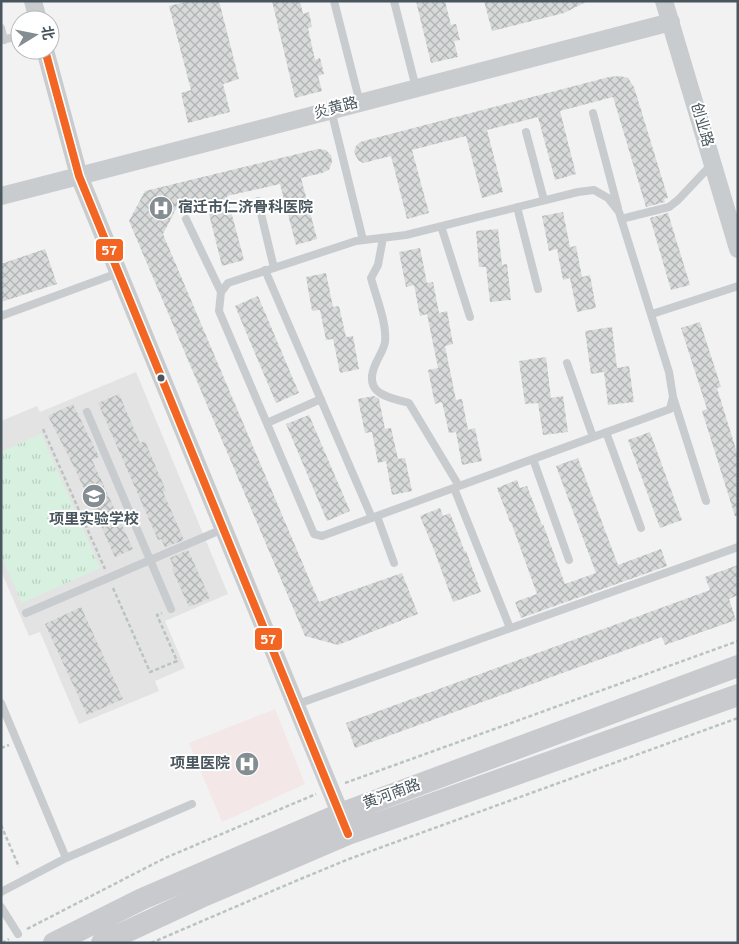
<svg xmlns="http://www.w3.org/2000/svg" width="739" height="944" viewBox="0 0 739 944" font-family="Overpass,'Noto Sans SC',sans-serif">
  <defs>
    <pattern id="park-tufts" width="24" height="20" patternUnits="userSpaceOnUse" patternTransform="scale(1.25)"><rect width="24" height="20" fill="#d8f0df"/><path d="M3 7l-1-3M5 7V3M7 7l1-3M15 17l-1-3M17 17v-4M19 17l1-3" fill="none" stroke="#bbd0c2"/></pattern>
    <pattern id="building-cross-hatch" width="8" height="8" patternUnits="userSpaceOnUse" patternTransform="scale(1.25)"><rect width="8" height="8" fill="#d8dada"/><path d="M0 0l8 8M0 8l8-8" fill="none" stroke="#b1b4b4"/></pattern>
  </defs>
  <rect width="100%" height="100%" fill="#f2f2f2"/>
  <path fill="#e4e3e4" d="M136,372L228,594L165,621L185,668L155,681L159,691L79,724L40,632L29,636L1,571V421L37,406L40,412Z"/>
  <path fill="#f3e7e7" d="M275,709L305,784L222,822L189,743Z"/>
  <path fill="url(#park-tufts)" d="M41,434L100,568L22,603L1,555V452Z"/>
  <path fill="url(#building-cross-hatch)" d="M189,1H219L239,79L223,84L230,112L188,123L181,93L191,90L169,6Z
    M272,1H300L303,14L309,12L312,27L308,28L315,60L320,58L324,74L318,76L322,91L295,98Z
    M416,1H445L451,25L456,24L460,40L454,41L458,57L431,63Z
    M484,1H588L564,13L492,31Z
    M620,76L628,78L634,87L668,198L664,199L665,202L646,207L613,97L560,111L576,174L555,180L538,117L487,130L503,192L482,198L466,136L412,150L429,213L407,219L391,156L363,163L358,160L354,152L356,146L360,142L609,77Z
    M318,149L326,150L331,155L332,162L329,170L322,173L301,178L317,239L296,245L280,184L227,196L244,260L222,266L206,202L176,209L163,234L319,602L402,573L418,614L338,645L305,636L129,221L145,191Z
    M563,212L570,247L576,246L582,277L590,275L596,308L577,312L570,278L563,280L557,249L549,251L542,216Z
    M668,213L690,285L671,290L650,218Z
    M498,229L502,265L507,264L511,300L490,302L486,267H479L476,231Z
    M420,248L427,283L433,282L439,313L447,311L453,344L445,346L456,400L462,399L468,430L475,428L482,461L462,465L456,432L449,433L442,402L435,404L428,370L438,368L427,314L420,316L414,285L406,287L399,252Z
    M45,249L57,284L1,302V264Z
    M326,273L333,307L339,306L346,337L353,336L359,369L340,373L333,339L326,340L320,310L312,311L306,277Z
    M258,296L299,393L276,403L235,306Z
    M700,322L721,387L717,388L738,456V516H735L702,411L707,409L681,328Z
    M612,327L617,368L629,366L634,402L608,405L604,372L591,374L585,331Z
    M546,357L551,398L563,396L568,432L543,435L538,403L525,404L519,361Z
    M119,394L140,443L145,441L166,491L163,492L184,540L165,547L161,539L158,540L98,403Z
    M374,396L379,399L385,429L391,428L398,459L405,458L412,491L392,495L386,461L378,463L372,432L365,433L358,399Z
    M73,404L99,457L92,460L133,549L115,557L75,469L48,416Z
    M309,415L350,511L327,521L286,424Z
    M650,432L682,520L660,528L628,440Z
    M578,458L618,565L661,549L667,566L521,618L515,602L537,594L511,522H510L497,488L517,480L520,488L527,486L542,525L543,524L565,584L596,573L556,466Z
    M440,508L443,516L450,513L465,552L466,551L481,592L453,602L434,550L420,516Z
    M188,550L210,598L189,607L172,569L174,568L170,558Z
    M738,565V595L729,599L736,620L665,645L662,637L355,748L346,723L710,590L705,577Z
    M81,607L123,699L87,715L45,624Z"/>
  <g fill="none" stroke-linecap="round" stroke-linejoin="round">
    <path stroke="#b9c4c0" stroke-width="2.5" stroke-dasharray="4 2.5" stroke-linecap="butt" d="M43,429L105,569
      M113,588L150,672L177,661L157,615L162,613
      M1,748L9,745
      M345,783L738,641
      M1,825L19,867
      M27,929L165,858L316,794
      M2,943L9,939
      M151,943L298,880L349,859L738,718"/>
    <path stroke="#c9ccce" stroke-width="8" d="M334,1L360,103
      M394,1L416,88
      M1,28L4,40
      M1,40L20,36
      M331,110L363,240
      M593,113L618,208
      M526,132L544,200
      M594,190L608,198L619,212L669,372L673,397L670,409L322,536L314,534L219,311L221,292L228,283L356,241L406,235L578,192Z
      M258,201L274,268
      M517,207L538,289
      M186,219L221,292
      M621,219L669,207L678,200L712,164
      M441,226L470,317
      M383,238L378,265L371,278C376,297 387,323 385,342C384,349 379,356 376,363C362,393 386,397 409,403L459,486
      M265,270L372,518
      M652,314L738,286
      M1,316L118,273
      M567,363L593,437
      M673,397L706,501
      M87,412L171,609
      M267,423L321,399
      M606,432L641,528
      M533,459L569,560
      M454,488L510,628
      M377,516L394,563
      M26,613L223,529
      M1,703L66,858
      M295,705L738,547
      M1,892L66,858L192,804
      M1,907L18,934"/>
    <path stroke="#c9ccce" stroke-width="18" d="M33,1L38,20
      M664,1L738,249
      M45,50L79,176L345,825
      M1,196L79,176L671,22"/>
    <path stroke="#c8cacd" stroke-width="22" d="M54,943L142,899L340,814L738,666
      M102,943L201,897L348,834L738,695"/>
    <g stroke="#fff" stroke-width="11">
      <path id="bus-1" d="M45,50L79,176L348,834"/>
    </g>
    <use href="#bus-1" stroke="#f26522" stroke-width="8"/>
  </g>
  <defs>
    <g id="hospital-disc" transform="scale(1.25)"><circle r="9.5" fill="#848d92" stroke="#fff"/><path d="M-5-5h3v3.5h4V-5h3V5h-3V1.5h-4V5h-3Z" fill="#fff"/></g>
    <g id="school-disc" transform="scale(1.25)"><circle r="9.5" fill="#848d92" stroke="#fff"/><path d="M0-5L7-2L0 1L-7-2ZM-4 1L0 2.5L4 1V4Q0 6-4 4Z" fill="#fff"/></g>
  </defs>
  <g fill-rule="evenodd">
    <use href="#hospital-disc" x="161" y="208"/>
    <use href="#school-disc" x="94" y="496"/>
    <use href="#hospital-disc" x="247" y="764"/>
  </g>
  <circle fill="#49565e" stroke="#fff" stroke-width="2" cx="161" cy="378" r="4.5"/>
  <g text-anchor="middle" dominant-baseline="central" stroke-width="4" stroke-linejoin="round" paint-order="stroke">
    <g font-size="15" fill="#49565e" stroke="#fff">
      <text transform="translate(336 109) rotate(-15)">炎黄路</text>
      <text transform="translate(701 125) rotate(74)">创业路</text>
      <text transform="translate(392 795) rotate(-20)">黄河南路</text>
    </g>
    <g font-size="15" font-weight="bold" fill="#49565e" stroke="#fff" text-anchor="start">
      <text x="178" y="208">宿迁市仁济骨科医院</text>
      <text x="94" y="520" text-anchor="middle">项里实验学校</text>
      <text x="230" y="764" text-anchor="end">项里医院</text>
    </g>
  </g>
  <g stroke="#fff" stroke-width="2">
    <rect x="95" y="238" width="29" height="24" rx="5" fill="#f26522"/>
    <rect x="254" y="627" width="29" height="24" rx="5" fill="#f26522"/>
  </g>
  <g font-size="14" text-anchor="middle" font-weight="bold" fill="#fff">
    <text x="109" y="255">57</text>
    <text x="268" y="644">57</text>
  </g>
  <rect width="739" height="944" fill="none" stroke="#49565e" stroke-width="5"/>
  <g transform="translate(35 35) rotate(80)"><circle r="24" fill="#ffffff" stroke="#b6bbbf"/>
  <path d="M0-4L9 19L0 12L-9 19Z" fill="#848d92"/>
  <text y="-8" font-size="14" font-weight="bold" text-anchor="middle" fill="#49565e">北</text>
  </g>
</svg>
